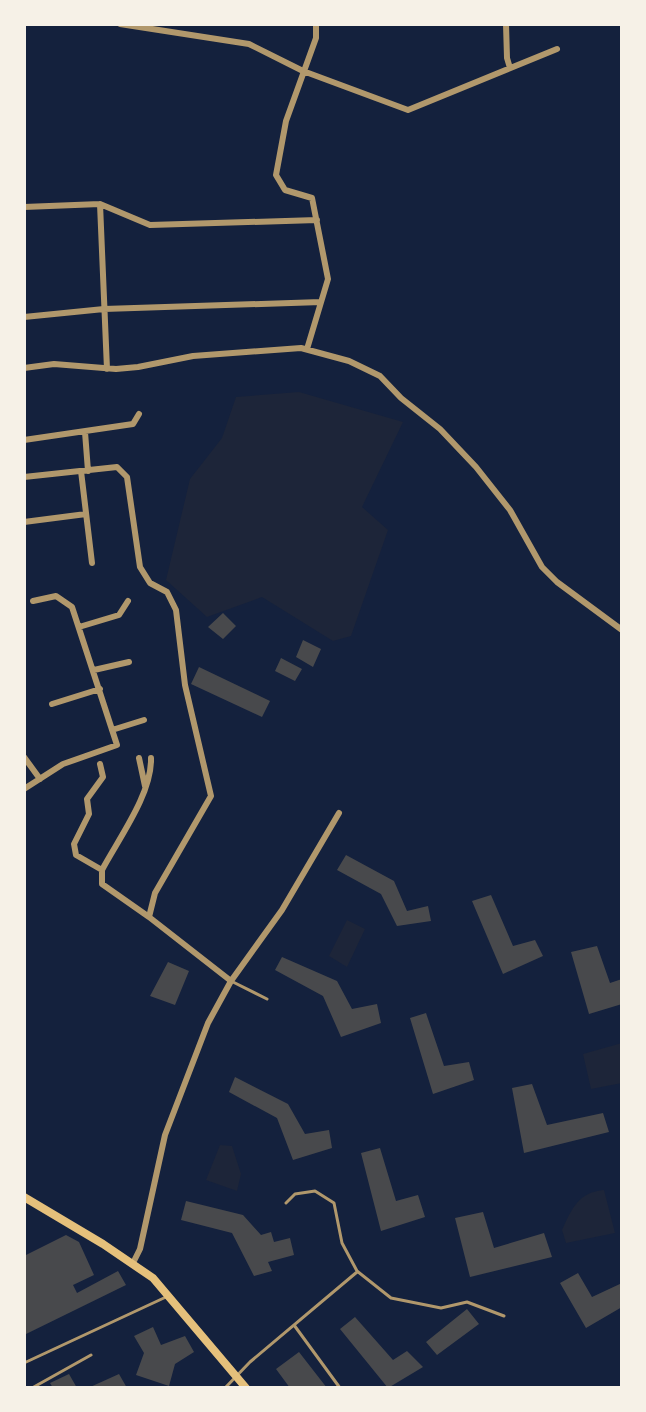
<svg xmlns="http://www.w3.org/2000/svg" width="646" height="1412" viewBox="0 0 646 1412" font-family="'PT Serif',serif">
  <rect width="100%" height="100%" fill="#14213d"/>
  <path fill="#1d2539" d="M299,392L403,422L362,507L388,530L351,636L333,641L262,597L207,617L166,580L190,479L222,438L236,397Z
    M347,920L365,929L347,967L329,956Z
    M622,1043V1083L591,1089L583,1054Z
    M220,1145L232,1146L241,1174L237,1191L206,1180Z
    M604,1190L615,1233L566,1243L562,1230C572,1208 579,1192 604,1190Z"/>
  <path fill="#48494c" d="M223,613L236,626L223,639L208,627Z
    M303,640L321,649L313,667L296,657Z
    M281,658L302,669L295,681L275,671Z
    M199,667L270,701L262,717L191,684Z
    M346,855L394,881L407,911L428,906L431,921L397,926L381,894L337,870Z
    M491,895L513,946L535,940L543,956L503,974L472,901Z
    M597,946L610,983L622,979V1004L589,1014L571,952Z
    M282,957L337,981L352,1009L377,1004L381,1023L341,1037L323,996L275,970Z
    M168,962L189,971L175,1005L150,996Z
    M426,1013L444,1066L469,1062L474,1080L433,1094L410,1018Z
    M235,1077L288,1104L305,1134L329,1130L332,1148L293,1160L277,1118L229,1092Z
    M532,1084L547,1125L603,1113L609,1132L524,1153L512,1088Z
    M380,1148L396,1201L418,1195L425,1217L381,1231L361,1153Z
    M186,1201L243,1215L261,1235L271,1232L274,1242L290,1238L294,1255L268,1262L272,1271L254,1276L232,1233L181,1220Z
    M483,1212L494,1248L544,1233L552,1257L470,1277L455,1218Z
    M66,1235L79,1242L94,1275L73,1285L77,1293L118,1271L126,1285L24,1335V1256Z
    M578,1273L592,1297L622,1283V1307L586,1328L560,1283Z
    M467,1309L479,1324L437,1355L426,1342Z
    M355,1317L393,1360L407,1351L423,1367L388,1388L340,1329Z
    M153,1327L161,1345L185,1336L194,1352L175,1364L169,1386L136,1375L144,1353L134,1336Z
    M299,1352L327,1388H290L276,1369Z
    M69,1374L77,1388H53L50,1383Z
    M119,1374L127,1388H88Z"/>
  <g fill="none" stroke-linecap="round" stroke-linejoin="round">
    <path stroke="#b1986c" stroke-width="3" d="M231,981L267,999
      M286,1203L295,1194L315,1191L334,1203L342,1243L357,1271L391,1298L441,1308L467,1302L504,1316
      M294,1325L340,1388
      M24,1363L166,1297
      M32,1388L91,1355
      M225,1388L250,1362L357,1272"/>
    <path stroke="#b1986c" stroke-width="6" d="M120,24L249,44L303,71L408,110L557,49
      M506,24L507,58L510,68
      M100,204L107,369
      M24,207L100,204L150,225L317,220
      M24,317L104,309L321,302
      M307,349L328,279L312,198L285,190L276,175L286,121L316,38V24
      M24,368L54,364L116,369L138,367L193,356L301,348L349,361L380,376L401,398L440,429L476,467L510,510L542,567L557,582L622,630
      M85,432L88,471
      M24,440L133,424L139,414
      M81,471L92,563
      M24,477L117,467L127,477L140,567L150,583L167,592L176,610L185,685L211,796L155,893L149,917L231,981
      M24,522L86,514
      M79,627L119,615L128,601
      M94,670L129,662
      M52,704L100,689
      M112,730L144,720
      M24,757L40,779
      M139,758L145,786
      M100,764L103,777L87,799L89,814L74,844L76,855L102,870
      M24,789L63,764L117,745L72,607L56,596L33,601
      M149,917L102,884V870C119,838 152,794 151,758
      M133,1263L140,1249L165,1135L208,1023L231,981L282,910L339,813"/>
    <path stroke="#e5c07b" stroke-width="8" d="M24,1197L103,1244L153,1278L246,1388"/>
  </g>
  <rect width="646" height="1412" fill="none" stroke="#f6f1e7" stroke-width="52"/>
</svg>
